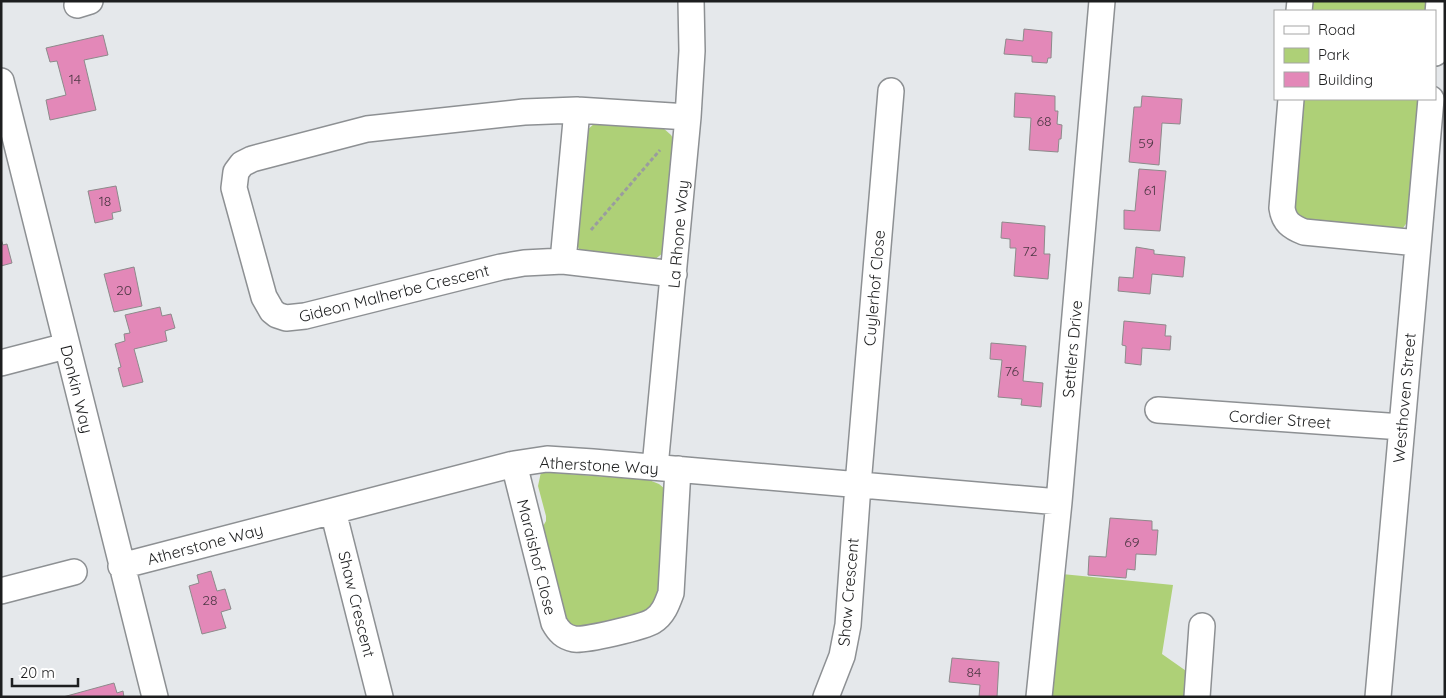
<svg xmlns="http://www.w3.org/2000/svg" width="1446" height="698" viewBox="0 0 1446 698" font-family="Quicksand,sans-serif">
  <rect width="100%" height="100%" fill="#e5e8eb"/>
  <path fill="#aed077" d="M1309,1H1430L1429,11H1308Z
    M1301,99H1422L1408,221L1403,228L1395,231L1303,221L1293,209Z
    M595,123L662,127L671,135L675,142L663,253L654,260L585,254L579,249L575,241L586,131Z
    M541,472L649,480L659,484L665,489L661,599L654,613L580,634L564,629L538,535L546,521V516L538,486Z
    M1062,574L1173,585L1162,654L1189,673L1188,697H1049Z"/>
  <path fill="#e388b8" stroke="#8d8a8b" d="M1024,29L1052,32L1051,58H1048L1047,63L1032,62V56L1004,54L1006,39L1023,41Z
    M103,35L108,55L84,60L96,110L50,120L46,100L66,95L57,61L50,62L46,48Z
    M1015,93L1055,96V111H1058L1057,124L1062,125L1061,139H1059L1058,152L1029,150L1031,118L1014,117Z
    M1142,96L1182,99L1180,124L1162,123L1159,165L1129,162L1134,107H1141Z
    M1139,169L1166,171L1160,231L1124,229V210L1135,211Z
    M116,186L121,211L112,213L113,219L95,223L88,191Z
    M1002,222L1045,226L1044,254H1050L1048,279L1014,276L1016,248H1010V239L1001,238Z
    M1,239L3,245L7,244L12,263L1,266Z
    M1136,247L1154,250V254L1185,257L1183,277L1152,274L1150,294L1118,291L1119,277L1133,278Z
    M134,267L142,306L114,312L104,274Z
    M160,307L162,316L171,314L175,328L165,331L167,341L134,349L143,382L123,387L118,368L121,367L115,344L125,341L124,334L130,333L125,315Z
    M1124,321L1166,325L1165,336H1171L1170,350L1142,348L1141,365L1125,363L1126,346L1122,345Z
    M991,343L1026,346L1023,381L1043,383L1041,407L1021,405L1022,399L998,397L1002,360L990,359Z
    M1110,518L1152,521V530H1158L1156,555L1136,554L1135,570L1127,569L1126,578L1088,575L1089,556L1106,557Z
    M211,571L217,591L225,589L231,609L221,612L226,628L202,634L189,586L199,583L197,575Z
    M952,658L999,662L997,697H979L980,685L949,682Z
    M114,683L117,693L123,691L124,697H63Z"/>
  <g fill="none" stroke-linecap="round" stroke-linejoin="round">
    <g stroke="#8d9093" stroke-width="28">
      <path id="minor" d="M77,5L90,1
        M1299,11L1300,1
        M1435,53L1439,1
        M1,81L155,697
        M1291,99L1282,208C1284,222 1291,227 1304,232L1418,243
        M563,261L577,110
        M674,274L563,261L524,263L501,267L305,316L286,318L277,315L272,311L264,297L234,188L236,172L242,164L252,159L367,129L524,112L577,110L688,117
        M1,363L66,346
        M1158,410L1402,427
        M514,464L554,623C559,632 564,637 574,639C584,641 644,627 653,621C663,615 667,604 671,593L678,469
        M655,467L688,117L692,51L691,1
        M333,511L380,697
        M121,566L514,464L547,459L593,462L1059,502
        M1,591L74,572
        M826,697L842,656L848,625L858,485L891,91
        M1039,697L1059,502L1102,1
        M1197,697L1202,626
        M1378,697L1431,99"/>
    </g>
    <path stroke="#9a9c9f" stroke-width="3" stroke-dasharray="4 2.5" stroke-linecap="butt" d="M591,230L660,150"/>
    <use href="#minor" stroke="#fff" stroke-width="25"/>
  </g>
  <g text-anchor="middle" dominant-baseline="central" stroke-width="4" stroke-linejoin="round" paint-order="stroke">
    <g font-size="14" fill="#4e3845">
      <text x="75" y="79">14</text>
      <text x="1044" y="121">68</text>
      <text x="1146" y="143">59</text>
      <text x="1150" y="190">61</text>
      <text x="105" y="201">18</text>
      <text x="1030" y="251">72</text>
      <text x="124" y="290">20</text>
      <text x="1012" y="371">76</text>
      <text x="1132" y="542">69</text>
      <text x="210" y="600">28</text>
      <text x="974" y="672">84</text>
    </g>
    <g font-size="16" fill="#1d1e1f" stroke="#fff">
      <text transform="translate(678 234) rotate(-85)">La Rhone Way</text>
      <text transform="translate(874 288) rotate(-85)">Cuylerhof Close</text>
      <text transform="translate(394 293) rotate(-14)">Gideon Malherbe Crescent</text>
      <text transform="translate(1072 349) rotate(-85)">Settlers Drive</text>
      <text transform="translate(77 389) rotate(76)">Donkin Way</text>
      <text transform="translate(1404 398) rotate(-85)">Westhoven Street</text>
      <text transform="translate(1280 419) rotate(4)">Cordier Street</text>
      <text transform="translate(599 465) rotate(3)">Atherstone Way</text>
      <text transform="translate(205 544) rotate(-15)">Atherstone Way</text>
      <text transform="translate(537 557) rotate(76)">Maraishof Close</text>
      <text transform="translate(848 592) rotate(-85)">Shaw Crescent</text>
      <text transform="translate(357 604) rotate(76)">Shaw Crescent</text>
    </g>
  </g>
  <rect width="1446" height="698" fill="none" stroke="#1d1e1f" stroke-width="5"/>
  <rect x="1274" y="10" width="162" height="90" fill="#ffffff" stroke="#a5a5a5"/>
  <rect x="1284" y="26" width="25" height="8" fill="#ffffff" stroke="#a5a5a5"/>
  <text x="1318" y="35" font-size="15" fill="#1d1e1f">Road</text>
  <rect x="1284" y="48" width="25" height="15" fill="#aed077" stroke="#a5a5a5"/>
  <text x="1318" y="60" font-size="15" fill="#1d1e1f">Park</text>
  <rect x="1284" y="72" width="25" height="15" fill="#e388b8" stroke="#a5a5a5"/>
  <text x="1318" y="85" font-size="15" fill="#1d1e1f">Building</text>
  <path d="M12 678v8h66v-8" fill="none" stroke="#1d1e1f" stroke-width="2.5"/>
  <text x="20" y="678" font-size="15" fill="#1d1e1f" stroke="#ffffff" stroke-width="4" paint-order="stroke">20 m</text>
</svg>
